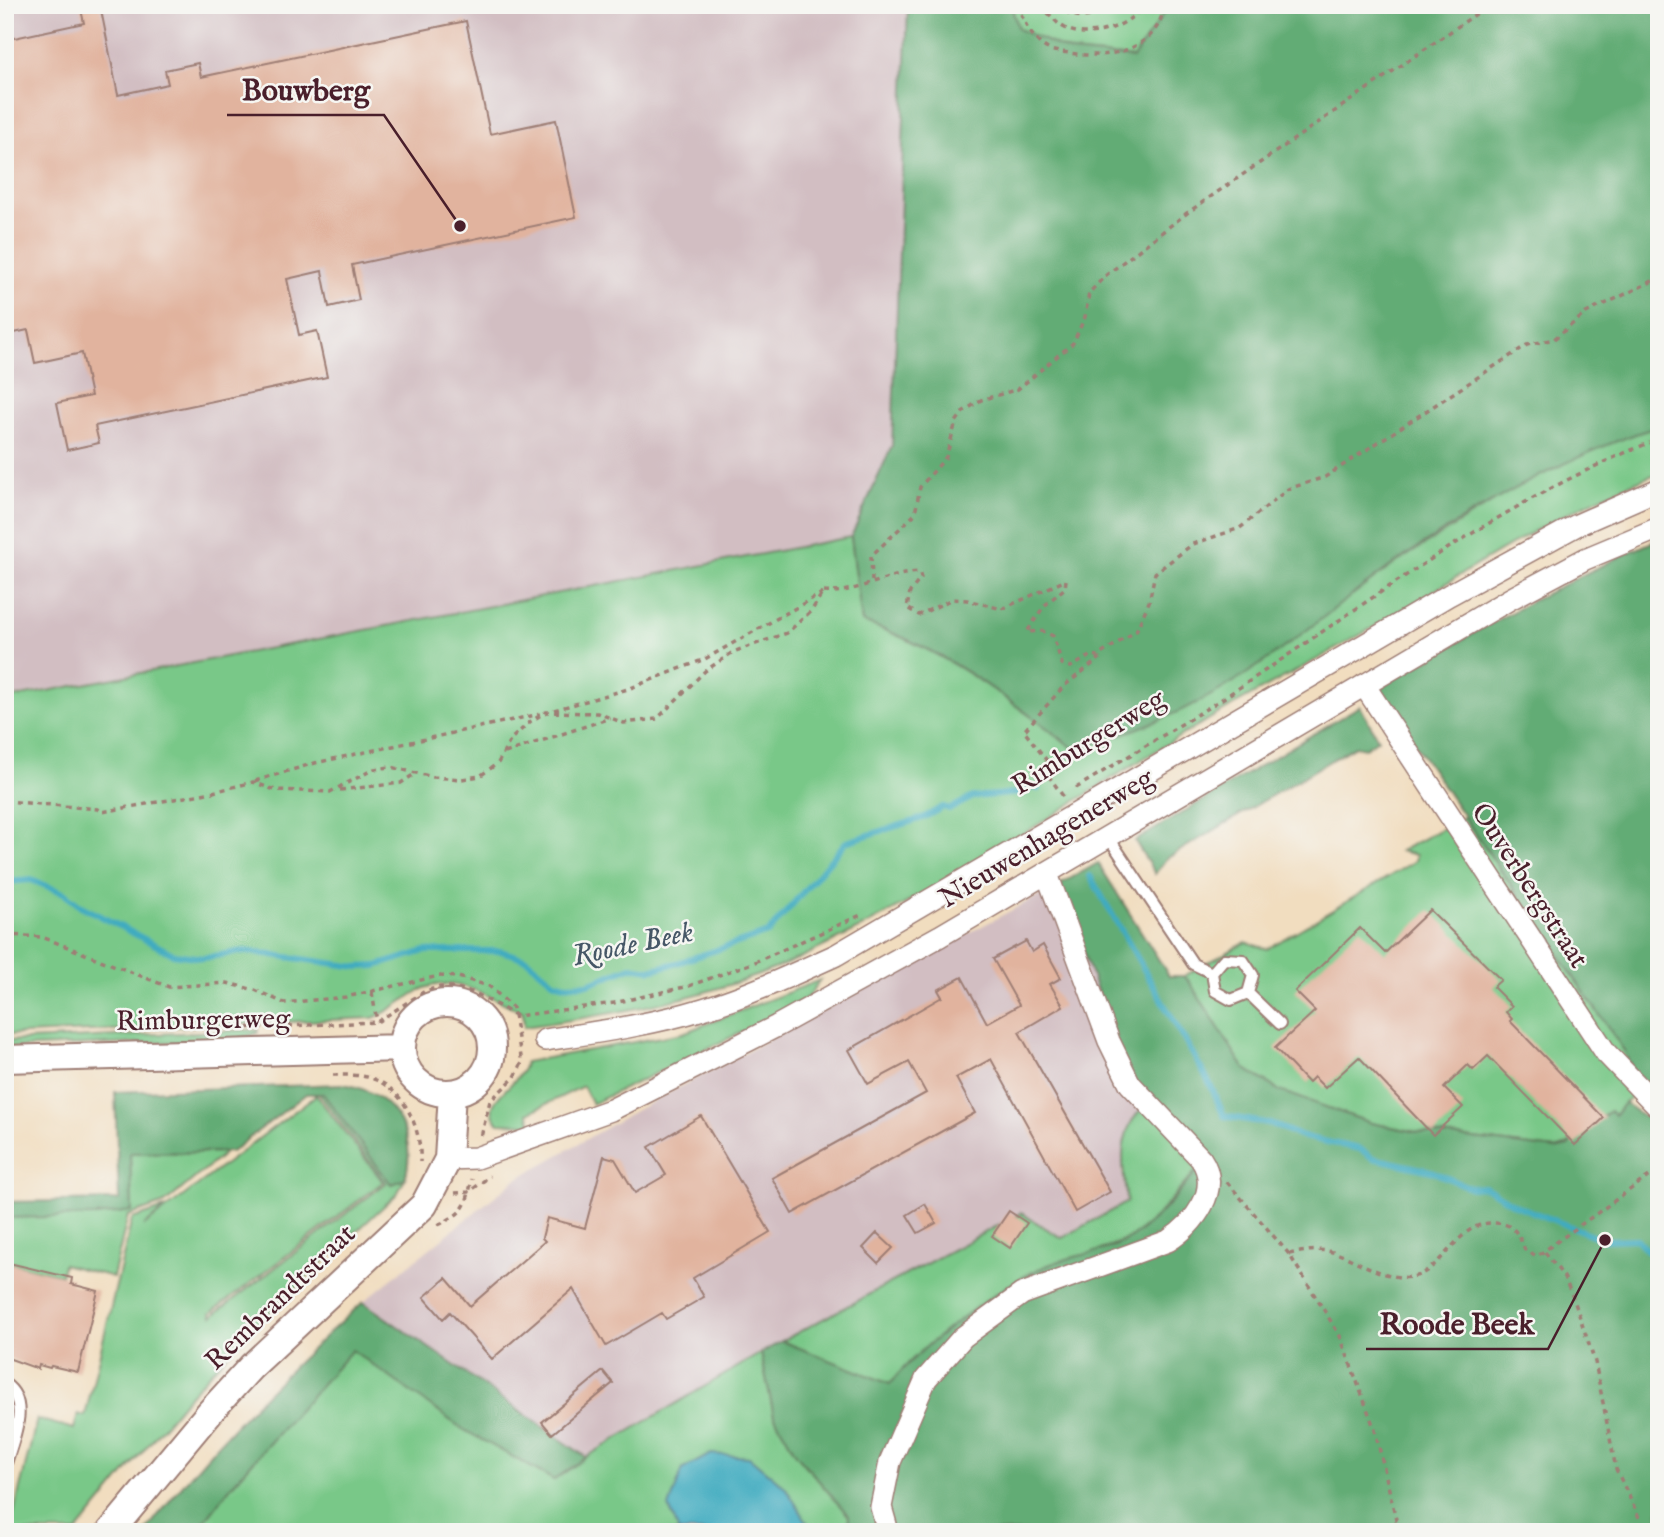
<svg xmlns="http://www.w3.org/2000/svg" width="1664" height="1537" viewBox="0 0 1664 1537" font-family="'IM FELL English',serif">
  <rect width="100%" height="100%" fill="#f6f6f2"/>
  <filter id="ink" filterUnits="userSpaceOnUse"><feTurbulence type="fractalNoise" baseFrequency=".0143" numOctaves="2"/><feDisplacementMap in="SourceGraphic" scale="14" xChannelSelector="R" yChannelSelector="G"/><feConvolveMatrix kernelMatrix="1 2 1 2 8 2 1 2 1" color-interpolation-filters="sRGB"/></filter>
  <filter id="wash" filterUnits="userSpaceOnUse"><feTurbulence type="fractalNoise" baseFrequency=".00686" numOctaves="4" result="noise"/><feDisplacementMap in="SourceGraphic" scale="28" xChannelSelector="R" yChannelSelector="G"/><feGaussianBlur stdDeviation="1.57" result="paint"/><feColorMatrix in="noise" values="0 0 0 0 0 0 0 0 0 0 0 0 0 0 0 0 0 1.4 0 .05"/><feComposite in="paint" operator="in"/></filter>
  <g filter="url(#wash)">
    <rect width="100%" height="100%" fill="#f1ddbf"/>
    <path fill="#d2bec2" d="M5,5H940L892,446L851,537L5,698Z
      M1059,885L1146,1105L1122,1171L1127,1202L1062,1238L1021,1213L761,1352L586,1457L363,1302L515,1180L637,1110Z"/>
    <path fill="#79c888" stroke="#62745a" stroke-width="2" d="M1011,5H1170L1134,58L1071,52L1018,29Z
      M1659,426V473C1561,508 1472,569 1384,621C1314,663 1241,699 1172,741C1051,815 931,897 802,957C715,997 617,1014 524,1027L523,1012C491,998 455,973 420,990C404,999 390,1012 373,1018L5,1035V699L851,537L862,622C942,648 1010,700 1076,750L1232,683L1396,563L1510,491L1599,445Z
      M1464,817L1625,1052L1641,1092L1624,1103L1614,1116L1610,1111C1590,1123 1578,1144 1555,1149L1417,1132L1371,1123L1280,1091L1244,1068L1184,976L1246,942L1267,949L1415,861L1416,855L1400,851Z
      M820,980L809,996L784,1012L592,1104L583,1086L528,1113L532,1124L499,1123C475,1101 523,1085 525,1062L683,1033Z
      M246,1030H258V1033L233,1040L5,1048V1041Z
      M319,1094H323L391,1184L405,1179L397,1194L247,1333L185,1400L77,1532H9L37,1419L74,1429L78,1414L85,1416L132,1219L165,1208L144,1226L316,1095L383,1182L211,1313L212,1316L386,1183Z
      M1146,1105L1202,1164L1156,1217L1132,1237L996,1293L919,1355L890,1385L782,1341L1021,1213L1062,1238L1127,1202C1122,1167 1116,1130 1146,1105Z
      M226,1152L165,1203L128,1216L113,1277L63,1264L61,1275L5,1262V1218L132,1211L130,1153Z
      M352,1349L461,1428L554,1480L586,1457L761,1353L774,1416L796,1454L849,1516L848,1532H196L233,1484Z"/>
    <path fill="#62ac74" stroke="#566650" stroke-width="2" d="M908,5H1011L1018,29L1071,52L1133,58L1170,5H1659V426C1564,457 1477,507 1395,563C1340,602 1290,647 1232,683C1183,714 1130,732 1076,750C1010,700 942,647 862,622L851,537L892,446Z
      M1659,539V1107L1641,1092L1625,1052L1377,689C1469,635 1561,582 1659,539Z
      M1360,706L1378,739L1365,748L1355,746L1166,859L1155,874L1135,841Z
      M1098,863L1169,976H1184L1189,981L1244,1068L1280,1091L1371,1123L1417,1132L1555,1149L1568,1146L1610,1111L1615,1115L1624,1103L1659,1127V1532H848L849,1516L796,1454L774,1416L761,1353L782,1341L890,1384C918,1347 1007,1280 1051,1264C1078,1254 1107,1253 1132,1237C1160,1218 1181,1191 1202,1164L1128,1076L1059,885Z
      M342,1084C390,1090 419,1132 405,1179L391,1184L323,1094H306L231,1152L130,1153L132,1211L97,1216L5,1218V1202L119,1200L115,1092Z
      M363,1302L586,1457L554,1480L461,1428L352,1350L233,1484L196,1532H145C210,1447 283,1373 363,1302Z"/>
    <path fill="#41abc0" stroke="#466576" stroke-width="2" d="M711,1454L749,1457L785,1487L809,1525L810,1532H679L669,1507L683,1469Z"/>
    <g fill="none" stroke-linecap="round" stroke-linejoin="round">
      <path stroke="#41abc0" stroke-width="6" d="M1090,876L1210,1084L1224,1116L1271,1124L1304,1137L1360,1149L1373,1158L1431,1171L1471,1188L1485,1187L1515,1205L1605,1240L1637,1239L1659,1264
        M5,882L31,880L64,893L79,905L173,954L203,958L244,951L358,967L376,966L425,951H501L526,959L554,982L566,985L588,984L631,967L650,970L677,963L768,933L846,842L923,818L943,807L950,809L973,797L1021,793L1033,787L1038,789"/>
    </g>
    <g id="blocks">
      <path fill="#e1b39e" d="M80,5H100L118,95L168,84L165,70L198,63L201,77L466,21L490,134L556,120L576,217L352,265L359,300L329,307L322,271L287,279L299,335L317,331L327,377L95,426L99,443L67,450L57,403L91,396L82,353L35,363L28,330L5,335V40L84,23Z
        M1430,910L1501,980L1493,987L1512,1006L1506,1012L1512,1019L1510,1021L1604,1118L1575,1145L1488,1056L1473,1070L1468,1065L1444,1088L1463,1107L1433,1135L1359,1057L1325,1088L1314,1077L1308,1083L1275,1048L1315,1011L1295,991L1360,928L1385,953Z
        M1026,941L1032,952L1043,945L1061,978L1050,984L1063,1006L1019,1032L1110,1192L1075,1212L991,1059L956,1078L975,1113L792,1214L772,1178L926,1093L909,1062L868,1084L849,1050L942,997L938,990L962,977L987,1023L1019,1005L993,959Z
        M701,1116L770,1232L693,1278L704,1297L666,1319L662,1313L606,1346L573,1289L492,1359L450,1312L443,1319L424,1297L446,1278L470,1306L545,1241L542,1238L547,1218L585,1228L604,1156L615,1159L635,1193L666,1175L649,1147Z
        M925,1204L936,1223L918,1233L907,1215Z
        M1009,1211L1027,1223L1010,1248L992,1236Z
        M877,1233L893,1248L878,1263L863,1248Z
        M5,1262L72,1278L71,1284L98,1291L78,1372L51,1366L50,1368L39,1365L38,1369L5,1357Z
        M603,1371L613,1383L552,1434L542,1422Z"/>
    </g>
  </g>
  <g filter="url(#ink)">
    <use href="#blocks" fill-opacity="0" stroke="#9e7e75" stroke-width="2"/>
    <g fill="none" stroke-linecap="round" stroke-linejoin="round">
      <g stroke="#9e7e75" stroke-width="14">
        <path id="service" d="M1107,835L1193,964L1212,973
          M1224,959L1243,960L1253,975L1248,993L1231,1000L1215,991L1212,973Z
          M1248,993L1280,1024
          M5,1384C32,1403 12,1441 5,1467"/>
      </g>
      <g stroke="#9e7e75" stroke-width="24">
        <path id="minor" d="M1364,685L1606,1053L1659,1108
          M545,1040C598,1032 651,1025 703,1009C749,995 792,975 836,955L1449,595L1577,525L1659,489
          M448,1159L476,1158L611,1110L777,1026L940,936L1510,599L1585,559L1659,528
          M888,1532L881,1507L890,1462L926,1379L963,1337L1022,1294L1168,1241C1194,1224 1222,1190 1201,1159L1130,1084L1109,1041L1047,874"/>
      </g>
      <g stroke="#9e7e75" stroke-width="30">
        <path id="tertiary" d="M402 1048a45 45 0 1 1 90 0a45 45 0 1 1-90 0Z
          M5,1059L402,1048
          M110,1532L209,1413L251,1367L424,1205L448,1159L452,1093"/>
      </g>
      <path stroke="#9e7e75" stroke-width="3.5" stroke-dasharray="5 5" stroke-linecap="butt" d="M1017,5C1024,21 1032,41 1048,49C1054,52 1063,52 1069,53C1107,60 1159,51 1164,5
        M1041,5C1049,13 1055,23 1065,28C1088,41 1130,27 1143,5
        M1058,5C1073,23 1099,18 1116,5
        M872,581L871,556L915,514L920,487L946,457L956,422L964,411L981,400L1018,389L1073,343L1085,317L1089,293L1105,276L1187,213L1489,5
        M554,710L628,689L705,659L822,593
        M505,753L610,718
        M255,781L315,763L540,714
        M1076,788C1133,753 1192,719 1248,682C1380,594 1510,496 1659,439
        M340,790L401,783L416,773
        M1063,796L1048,775V762L1024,731L1064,686L1099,659L1098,656L1136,631L1149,602L1155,573L1193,544L1240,528L1288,489L1325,477L1527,345L1554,339L1586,313L1659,278
        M5,801L98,809L102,812L213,792L253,782L275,790L330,792L374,769L391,767L433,777L462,779L480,776L498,763L511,739L531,721L546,712L597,713L624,723L657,719L705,671L733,652L787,633L812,610L823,592C857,594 885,574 919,572L921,578L910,592L907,608L919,615L952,599L967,600L1002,609L1066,580L1065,588L1044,606L1027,632L1043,631L1053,636L1062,664L1071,667L1092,655L1098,656
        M5,935L42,937L169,987L227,983L255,990L284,1003L346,997L439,976L458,977L489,986L513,1008L522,1063L515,1077L490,1101L481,1137
        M372,992L377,1022
        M238,1028L377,1022L425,991L440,987H454L475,993L517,1016L614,1003L689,986L755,962L861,915
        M333,1075C347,1075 363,1074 376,1080C407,1093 422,1132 420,1162
        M1227,1182L1289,1254L1340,1336L1375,1430L1399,1532
        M455,1193L469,1192L490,1176
        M438,1225C465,1212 466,1207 472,1179
        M1545,1252L1564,1277L1574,1300L1595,1362L1616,1469L1646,1532
        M1289,1254C1305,1251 1320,1248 1336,1253C1359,1261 1394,1285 1419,1275C1448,1262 1461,1220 1496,1223C1515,1224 1518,1234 1525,1250L1537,1256L1659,1169"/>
      <use href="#service" stroke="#fff" stroke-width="10"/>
      <use href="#minor" stroke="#fff" stroke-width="21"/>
      <use href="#tertiary" stroke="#fff" stroke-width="26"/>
    </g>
  </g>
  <g text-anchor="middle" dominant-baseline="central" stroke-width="5" stroke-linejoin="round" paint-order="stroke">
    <g font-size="28" fill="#4a1f2b" stroke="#f6f6f2">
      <text transform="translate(1089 743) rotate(-32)">Rimburgerweg</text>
      <text transform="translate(1047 839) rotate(-31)">Nieuwenhagenerweg</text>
      <text transform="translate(1529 886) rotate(57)">Ouverbergstraat</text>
      <text transform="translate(203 1021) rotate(-1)">Rimburgerweg</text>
      <text transform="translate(281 1298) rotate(-44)">Rembrandtstraat</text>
    </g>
    <g font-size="30" font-style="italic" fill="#465767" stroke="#f6f6f2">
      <text transform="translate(633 945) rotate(-12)">Roode Beek</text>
    </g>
  </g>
  <path fill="none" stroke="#4a1f2b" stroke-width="2.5" d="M460 226L384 115H227M1605 1240L1548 1349H1366"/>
  <g fill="#4a1f2b" stroke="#f6f6f2" stroke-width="2.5">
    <circle cx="460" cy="226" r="7"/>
    <circle cx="1605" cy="1240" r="7"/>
  </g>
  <g font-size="30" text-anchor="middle" font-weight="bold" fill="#4a1f2b" stroke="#f6f6f2" stroke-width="5" stroke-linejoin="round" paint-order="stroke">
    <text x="306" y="100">Bouwberg</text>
    <text x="1457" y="1334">Roode Beek</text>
  </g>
  <rect width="1664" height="1537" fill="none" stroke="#f6f6f2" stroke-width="28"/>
</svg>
